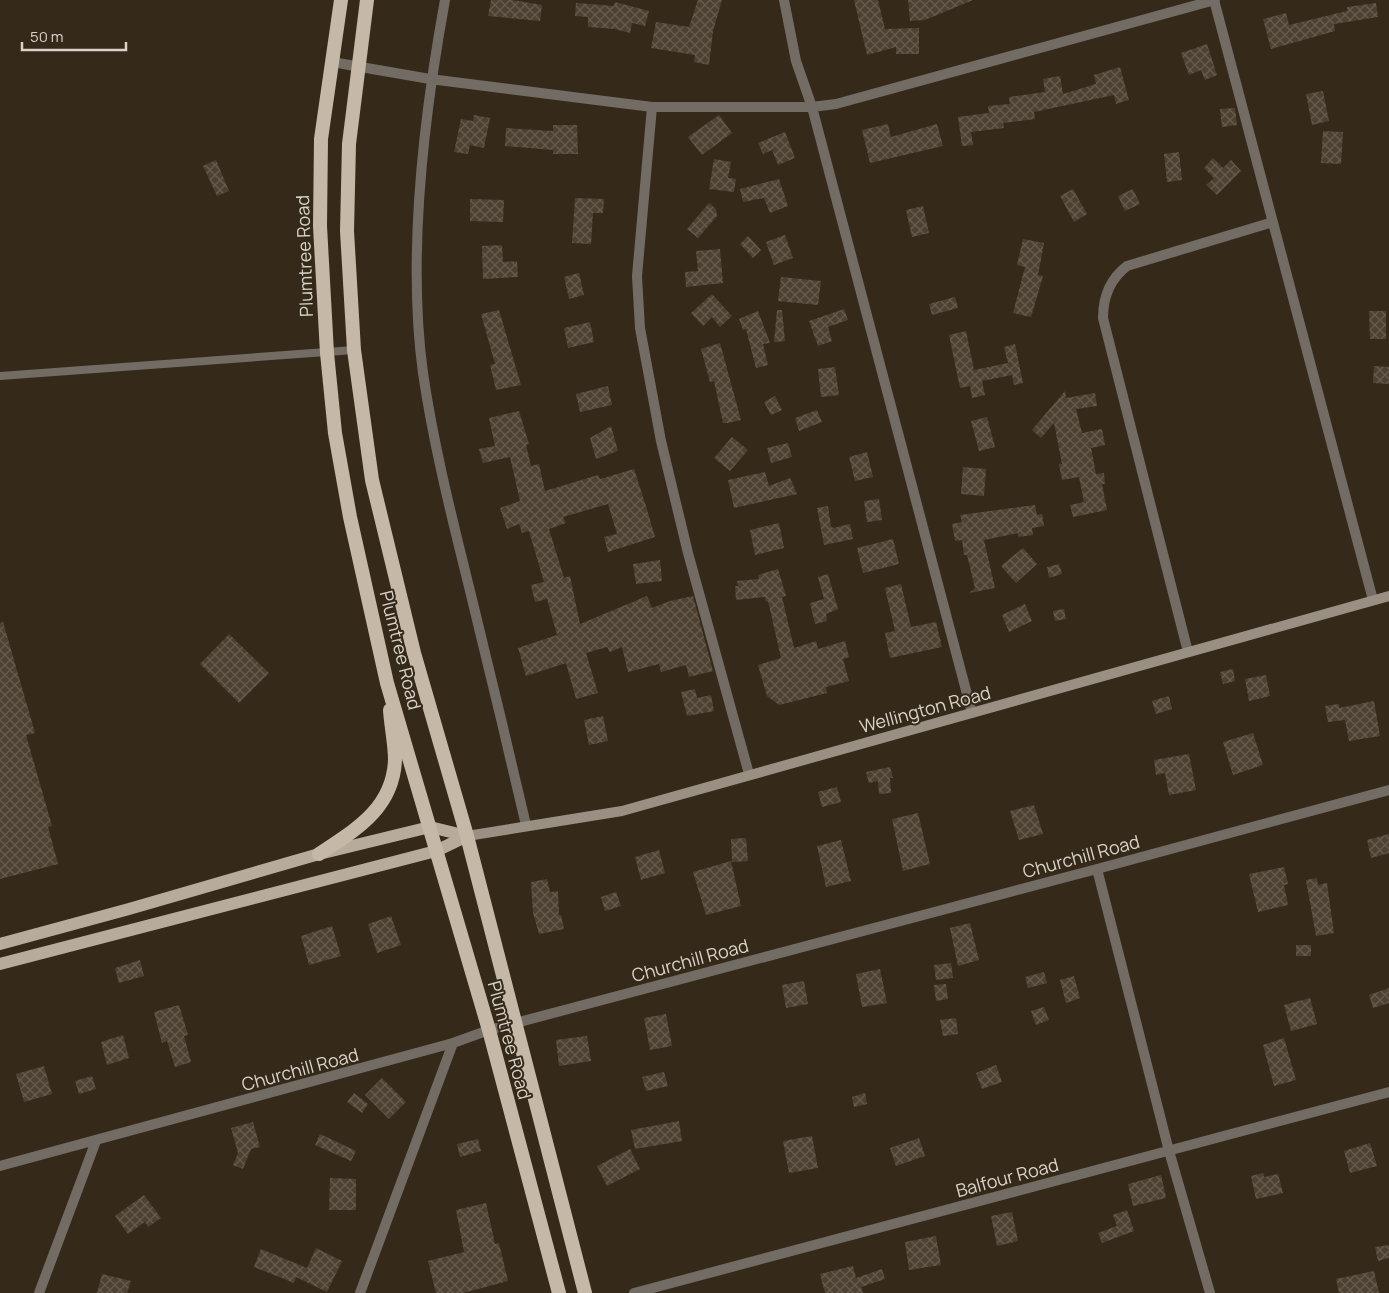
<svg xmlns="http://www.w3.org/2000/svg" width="1389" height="1293" viewBox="0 0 1389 1293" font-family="Manrope,sans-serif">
  <defs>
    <pattern id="building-cross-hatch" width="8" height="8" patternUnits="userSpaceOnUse" patternTransform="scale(1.25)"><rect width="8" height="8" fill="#4d4131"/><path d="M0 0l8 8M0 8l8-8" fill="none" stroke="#665c4e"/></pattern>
  </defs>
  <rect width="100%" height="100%" fill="#352a1a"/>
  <path fill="url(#building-cross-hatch)" d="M491,0H512L542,5L540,21L488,16Z
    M698,0H722L713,31L709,65L694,62L695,55L651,48L656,22L689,27Z
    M854,0H878L885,29L919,28V54H896V47L867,55Z
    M908,0H973L925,20L910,21Z
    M615,2L649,11L645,26L632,23L630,33L615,29L588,27V17L575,16L576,3L614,6Z
    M1376,3L1378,17L1334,24L1335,31L1271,49L1263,19L1286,13L1289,25L1347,11V7Z
    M1207,44L1217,75L1205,80L1201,70L1189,75L1181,53Z
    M1120,67L1129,100L1116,104L1114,95L1034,112L1035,119L1003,123L1004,128L971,132L973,145L962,146L958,117L989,113L988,106L1010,104L1009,97L1045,92L1043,79L1060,76L1063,94L1096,84L1094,75Z
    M1323,91L1329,121L1312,125L1306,94Z
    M1235,108L1237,125L1222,127L1220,109Z
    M474,115L490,118L484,148L470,145L468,154L454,152L461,119L473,121Z
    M719,115L732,133L702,155L688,137Z
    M888,124L891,137L937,124L943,146L870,163L862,130Z
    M553,125H577L578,154H553V150L505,146L506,128L553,131Z
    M1323,131L1343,132L1341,164L1321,163Z
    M785,132L795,158L778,165L772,150L763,154L758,143Z
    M1179,152L1182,180L1167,182L1164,154Z
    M1213,158L1223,168L1231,160L1241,171L1217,195L1206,185L1214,178L1204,168Z
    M714,159L731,162L728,178L736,179L734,192L709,189Z
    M216,160L229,191L217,196L203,166Z
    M779,179L788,206L770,213L764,198L743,202L740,189Z
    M1073,189L1087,214L1074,222L1060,196Z
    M1133,189L1140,204L1125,211L1118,196Z
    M575,198L604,199L603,213H593L591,244L572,243Z
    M470,199L504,200L503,222L470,221Z
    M709,203L716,209L717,216L698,238L687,229Z
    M923,206L929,233L912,237L906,210Z
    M785,235L793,258L774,265L766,242Z
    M748,236L761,250L753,258L740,244Z
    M1023,239L1044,243L1038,275L1043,276L1031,317L1013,313L1025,267L1017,265Z
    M502,245L503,262L517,261L518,277L483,279L482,246Z
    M720,249L723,283L686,287L685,272L698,271L696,251Z
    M579,273L584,295L569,299L564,277Z
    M781,277L821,281L818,305L778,301Z
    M712,294L732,316L720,327L712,317L703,326L691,313Z
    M955,297L958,308L932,315L929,304Z
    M844,309L848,320L828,327L832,341L818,346L809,321Z
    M499,310L521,385L496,390L490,365L495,364L481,314Z
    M777,310H782L785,341L774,342Z
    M758,311L770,343L763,344L768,365L756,368L746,329L743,330L739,319Z
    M1369,311H1386V339H1370Z
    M590,322L594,342L568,348L564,328Z
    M966,331L974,370L1008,363L1004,347L1015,344L1023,383L1014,385L1012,375L982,381L985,395L972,398L970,386L960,388L949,335Z
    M720,343L741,420L728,423H723L714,381L710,382L701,349Z
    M1374,366L1389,367V384L1373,383Z
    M835,367L839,395L821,397L818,369Z
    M608,386L612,405L580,412L576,394Z
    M1065,391L1066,398L1095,393L1097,406L1076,409L1082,433L1102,429L1105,445L1091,448L1096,474L1104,473L1105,484H1102L1107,510L1073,517L1070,505L1084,502L1079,477L1062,480L1059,464H1062L1054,423L1041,438L1032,430Z
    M775,396L782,410L771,415L764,402Z
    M817,410L822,422L799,431L795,418Z
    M519,411L529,444L526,445L531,466L539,464L545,491L598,475L600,479L634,469L646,506L655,537L608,552L604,537L617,534L608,504L563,517L566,523L549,529L564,578L570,576L580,624L647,596L652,608L670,601L693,596L713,671L689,677L686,665L661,672L659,664L628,672L622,647L610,652L607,647L586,653L598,693L576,699L566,663L526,676L518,648L557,635L547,599L535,602L531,585L544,582L529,531L522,533L519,524L507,529L500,508L520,501L510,457L483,463L479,449L495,446L489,418Z
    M987,417L995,447L979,451L971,421Z
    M611,426L618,451L596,459L590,438Z
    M732,437L748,450L730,471L714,458Z
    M788,443L792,457L771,463L767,448Z
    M867,452L873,477L855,481L849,457Z
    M963,467L986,469L984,496L961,494Z
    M765,472L769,486L790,478L797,494L734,508L728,480Z
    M879,499L882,520L867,522L864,501Z
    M1035,505L1037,515L1042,514L1044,526L1032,528L1033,535L1018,537V533L984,540L995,588L969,593L975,588L967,555H964L962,540L955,541L952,524L962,522L960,515Z
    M828,506L831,526L833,528L850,524L853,539L824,545L817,508Z
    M779,523L784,548L755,555L750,530Z
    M893,539L899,564L863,573L857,548Z
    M1023,548L1037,564L1016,583L1001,566Z
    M660,560L662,581L636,584L633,564Z
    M1059,564L1062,574L1049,578L1047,567Z
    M778,569L786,596L782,597L794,648L816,641L818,649L845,641L849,657L843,659L849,681L826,687L827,693L779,705L767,696L758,665L781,658L768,601L766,602L765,597L736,600L735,586H738L737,581L759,579L758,575Z
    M828,574L838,609L826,614L827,621L815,624L810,603L824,599L818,577Z
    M901,584L911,627L936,622L942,647L890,658L885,633L895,631L885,588Z
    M1025,604L1032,621L1009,632L1002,615Z
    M1064,609L1066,619L1055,621L1053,611Z
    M3,622L35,733L26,735L52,826L48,827L58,864L0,879V623Z
    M229,634L269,673L239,703L200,664Z
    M1233,669L1235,681L1223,684L1220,672Z
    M1266,675L1270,696L1249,701L1245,679Z
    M695,689L697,698L711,695L714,711L687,716L681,692Z
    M1169,696L1172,709L1156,714L1152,701Z
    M1374,701L1380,736L1349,741L1345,720L1328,722L1325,706L1339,704V708Z
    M603,716L608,741L589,745L584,720Z
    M1253,733L1263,765L1233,775L1223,742Z
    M1189,754L1196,790L1169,795L1165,773L1156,775L1154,760Z
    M890,767L893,778H890L891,793L879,794L878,781L869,783L866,772Z
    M837,787L841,802L822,807L818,792Z
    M1034,805L1043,834L1019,840L1010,811Z
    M918,813L930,864L903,871L892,819Z
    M1389,834V853L1371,858L1367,840Z
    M746,838L748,861L732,862L731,839Z
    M841,840L851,881L826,887L817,846Z
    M659,850L665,873L641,880L635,857Z
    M731,861L741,906L706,915L693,872Z
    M1284,867L1288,884L1284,885L1288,905L1258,912L1249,874Z
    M1317,878L1318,885L1327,883L1334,933L1316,936L1306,880Z
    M547,879L550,892L558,891L559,915H561L564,929L539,934L533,913L531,882Z
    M616,892L621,906L605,911L601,897Z
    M391,916L401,945L377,953L368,924Z
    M970,923L979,960L958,966L950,928Z
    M332,926L341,956L309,965L301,936Z
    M1296,945H1311V956H1296Z
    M140,960L144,976L119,983L115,968Z
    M951,963L953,978L936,980L934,965Z
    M880,969L887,1003L862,1007L856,974Z
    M1044,972L1047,983L1028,988L1025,977Z
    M1074,976L1080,998L1066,1003L1060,980Z
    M804,981L808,1004L786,1008L782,985Z
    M946,984L948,999L936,1001L934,985Z
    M1389,988V1003L1373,1008L1369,995Z
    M1310,998L1317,1024L1291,1031L1284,1005Z
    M179,1005L188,1035L184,1036L191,1062L175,1067L167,1041L162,1043L154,1012Z
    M1044,1007L1049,1020L1036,1025L1031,1011Z
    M666,1014L672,1046L650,1050L644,1018Z
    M956,1018L958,1034L943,1036L940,1020Z
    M123,1035L129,1058L107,1065L101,1042Z
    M587,1036L591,1061L559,1066L556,1040Z
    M1284,1038L1296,1080L1274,1086L1263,1045Z
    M996,1065L1002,1082L982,1089L976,1073Z
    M44,1066L52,1094L24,1102L16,1074Z
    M664,1072L668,1086L646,1091L642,1077Z
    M92,1076L96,1089L79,1094L75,1081Z
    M382,1078L406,1102L389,1119L365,1095Z
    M354,1093L368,1104L362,1113L347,1102Z
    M865,1093L867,1104L854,1107L852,1097Z
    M679,1121L682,1141L635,1149L631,1130Z
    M253,1122L260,1147L251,1149L243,1169L233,1165L238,1153L231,1128Z
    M320,1134L356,1151L351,1161L315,1145Z
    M812,1136L818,1168L789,1173L783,1141Z
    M919,1138L925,1156L896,1166L890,1148Z
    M478,1139L481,1151L460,1157L457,1144Z
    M1370,1143L1377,1166L1350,1173L1344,1151Z
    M630,1149L640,1169L607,1186L597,1166Z
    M1263,1173L1264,1177L1278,1174L1283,1193L1256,1199L1251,1176Z
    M1161,1175L1166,1198L1133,1206L1128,1184Z
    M330,1178L356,1179V1210H329Z
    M144,1195L161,1218L148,1227L145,1222L128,1234L115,1216Z
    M486,1203L495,1244L499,1243L508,1281L463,1293H436L428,1261L464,1252L456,1210Z
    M1127,1210L1134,1231L1102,1243L1098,1233L1117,1226L1113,1215Z
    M1012,1212L1018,1241L997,1246L991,1216Z
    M936,1236L941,1265L909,1270L905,1242Z
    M1389,1245V1258L1378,1261L1375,1247Z
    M316,1248L342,1261L327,1292L296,1277L294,1283L254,1267L261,1249L307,1268Z
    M853,1266L856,1278L882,1269L885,1279L861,1287L863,1293H825L820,1274Z
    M1374,1271L1379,1293H1339L1336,1279Z
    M102,1274L131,1281L127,1293H97Z"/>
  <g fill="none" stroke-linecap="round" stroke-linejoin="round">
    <path stroke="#726c64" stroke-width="8" d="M0,376L354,350"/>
    <path stroke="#726c64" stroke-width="10" d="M445,0C424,115 407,256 423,373C434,448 453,522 471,595C490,672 508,748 526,825
      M784,0L796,61L812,107L972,713
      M1214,0L1373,600
      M332,62L430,79L652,107H812L836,104L1215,0
      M652,107L637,276L640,328L661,441L688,553L749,774
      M1188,652L1103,318C1103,296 1110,279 1127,266L1273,222
      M1097,869L1169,1151L1210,1293
      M0,1166L453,1043L489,1030L1097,869L1389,790
      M39,1293L96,1141
      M360,1293L453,1043
      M634,1293L1389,1092"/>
    <path stroke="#999083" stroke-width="10" d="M467,836L622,811L1389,596"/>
    <path stroke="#b7ac9c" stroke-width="12" d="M0,944L129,909L319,854L430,827L467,836
      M0,964L436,851L467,836"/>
    <path stroke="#c5b8a6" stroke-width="14" d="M341,0L321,139L320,226L327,353L335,433L350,517L387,683L489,1030L559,1293
      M367,0L349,144L347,231L354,350L372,480L414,653L467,836L585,1293
      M319,854C355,830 393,809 395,760C395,744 391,726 390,710"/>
  </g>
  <g text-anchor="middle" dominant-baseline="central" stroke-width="4" stroke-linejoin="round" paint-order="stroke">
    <g font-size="18" fill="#dad3c9" stroke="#352a1a">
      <text transform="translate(304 256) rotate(-92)">Plumtree Road</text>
      <text transform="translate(401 650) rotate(76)">Plumtree Road</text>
      <text transform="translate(925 709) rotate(-15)">Wellington Road</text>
      <text transform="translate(1081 856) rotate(-15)">Churchill Road</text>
      <text transform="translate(690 960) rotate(-15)">Churchill Road</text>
      <text transform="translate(510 1040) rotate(75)">Plumtree Road</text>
      <text transform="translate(300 1069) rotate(-15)">Churchill Road</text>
      <text transform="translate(1007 1177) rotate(-15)">Balfour Road</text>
    </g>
  </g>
  <path d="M22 42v8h104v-8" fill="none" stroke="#dad3c9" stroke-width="2.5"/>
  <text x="30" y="42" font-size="15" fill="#dad3c9" stroke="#352a1a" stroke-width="4" paint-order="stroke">50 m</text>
</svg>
